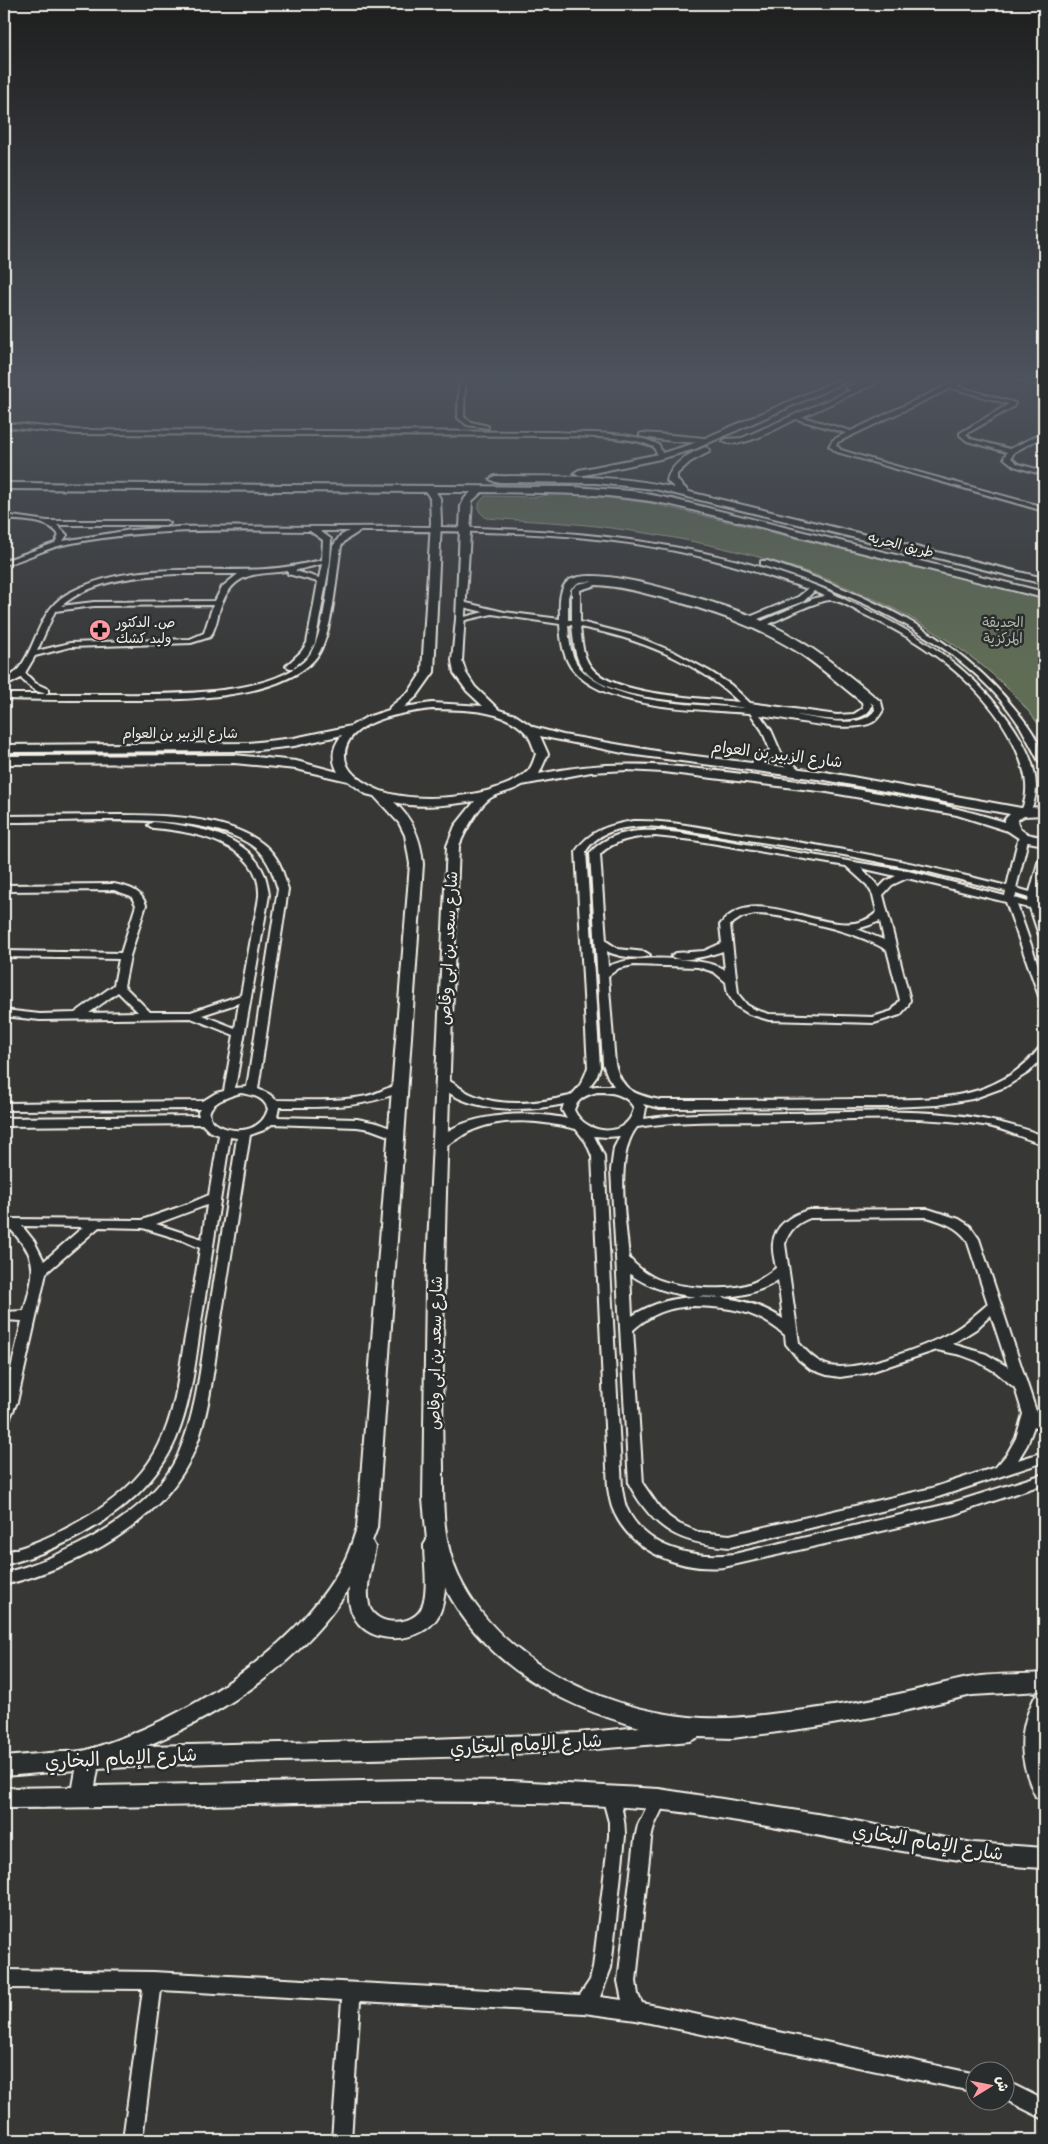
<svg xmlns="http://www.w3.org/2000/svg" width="1048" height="2144" viewBox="0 0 1048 2144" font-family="Sriracha,'Playpen Sans Arabic',sans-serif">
  <rect width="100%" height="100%" fill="#373736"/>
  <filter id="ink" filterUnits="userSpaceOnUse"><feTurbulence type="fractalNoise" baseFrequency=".02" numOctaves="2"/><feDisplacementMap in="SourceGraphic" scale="10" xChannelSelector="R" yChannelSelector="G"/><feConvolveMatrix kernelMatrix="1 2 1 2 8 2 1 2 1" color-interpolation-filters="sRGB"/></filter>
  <g filter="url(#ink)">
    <path fill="#616d55" stroke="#aaaf9e" d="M552,494L593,496L650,503L1044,598V732C1013,687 976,658 930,629C833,570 723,543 611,528C570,522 527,521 486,518L479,511V503L485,496L536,497Z"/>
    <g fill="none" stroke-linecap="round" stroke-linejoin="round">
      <g stroke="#f4f1e8" stroke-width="4">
        <path id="street" d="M459,375H465L464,417L471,422L488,426V428L467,425L458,418Z
          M885,375H894L802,417L851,431L968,375H976L956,386L1015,403L1013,407L966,434L971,439L1010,449L1044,432V436L1014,452L1011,458L1018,464L1044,471V475L1014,466L1004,458L1007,452L967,441L960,435V433L1009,404L951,388L838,442L836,445L841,450L870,459L1044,507V511L837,452L829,446L833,440L846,433L796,419C780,427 739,451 723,441L726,439L742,438Z
          M1003,375H1015L1044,382V386Z
          M4,423L77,430L554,432C586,434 630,430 659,445L663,456L658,457L654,447C629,435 583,437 554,436L77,434L4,427Z
          M642,433C653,434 709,437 713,440C703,446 653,439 640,436V434Z
          M4,515L47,521H166L170,523L166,525H57L67,535L63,541L131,530L178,527C233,526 287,527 341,527C500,526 663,528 814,585C828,590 841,598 854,604C911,629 965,663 1004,714C1024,740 1048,781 1029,813H1023L1021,811C1030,792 1026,775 1019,756C994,690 925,642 863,614C855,610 842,601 832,600C819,599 782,618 769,624C811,644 845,672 881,702L883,710C880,715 878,719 873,722C850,735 787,718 760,715L771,730L781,753L802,772L797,775L785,767L774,757L755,769H749V765L770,750L762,730L750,713C701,709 608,710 574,671C563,659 561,640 560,624L492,614L461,621L457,619L484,612L459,606L458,604L462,602L504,612L560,619C560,607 558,591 567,582C592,560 722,605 752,616L798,597L808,589C766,575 724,561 680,552C576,530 466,531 360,531L346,540L341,546C336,574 333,640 314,660C273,704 160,700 103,700C70,700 37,700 4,699V694C37,694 70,694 103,694C155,694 272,699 308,657C325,637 329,573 333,546L340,536L349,531H320L331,539L330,561L315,643L307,656L293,668H290L286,666L301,652L307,643L318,582L288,574V571C253,575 234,571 220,608C217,618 216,628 210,637L191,643L70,647L35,656L25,673L35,683L48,689V693C37,694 28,686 21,678L4,687V681C38,662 32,614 67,594C128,560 200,573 266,569C285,568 304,564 322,560L323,540L310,531C227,530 144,528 62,545C42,550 24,560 4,565V561L55,543L59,535C49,519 21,521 4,519ZM322,564L319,578L295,571L297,570ZM176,574H238L222,587L215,601L94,602L61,606C92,580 137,576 176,574ZM593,581L578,584L572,589V620H568V597L571,588L579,582ZM596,585C617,586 636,591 656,596C706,609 755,625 798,652C821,667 840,685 862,702L863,708L854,714L837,715L750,703L731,685L709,671L674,652L635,636L580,622V590ZM814,591L825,596L815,598L762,621L758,619L804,601ZM213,605L204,633L190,639L70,643L37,651L55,611L94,606ZM568,625H572C574,641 574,660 586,672C615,704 705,700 745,708C698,704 614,706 580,668C570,657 569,639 568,625ZM580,627C637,638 697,661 739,702C705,698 612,696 591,667C582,656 582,641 580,627ZM870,702L874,705L875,710C860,732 812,717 790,714C808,716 866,730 872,705Z
          M761,561H767C860,591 953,631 1015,709C1028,725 1044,745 1044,766L1040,763C1033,751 1027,738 1020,726C966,641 853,593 761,565Z
          M120,815C166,815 254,816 279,863C283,871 285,881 288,889L258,1089L269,1094L276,1100C306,1100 337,1102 367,1096C378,1094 393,1083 404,1086L406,1088L404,1090C363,1109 323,1107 279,1107L277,1117L357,1119L377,1123L401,1132L403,1135L397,1139L370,1129L357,1127L272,1124L264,1130L250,1135C240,1196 231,1258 221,1319C214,1362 211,1408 195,1449C164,1524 78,1566 4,1585V1573C65,1557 151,1515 178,1455C197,1412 201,1363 208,1318C218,1258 228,1198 237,1138L230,1137C221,1195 212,1252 203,1310C196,1353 193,1398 176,1439C148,1506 70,1548 4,1565V1553C59,1537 133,1500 159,1445C174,1415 178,1382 183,1349C189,1316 195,1282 200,1248L182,1240L143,1228L99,1227L46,1273L17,1402L9,1420L4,1421V1399L22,1321L4,1320V1312L24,1311C31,1283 41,1262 18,1238C14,1233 10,1227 4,1225V1219L142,1220L188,1204L209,1195L219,1135L209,1131L202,1124L4,1126V1118L199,1116L198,1112L200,1109L4,1110V1103L203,1101L216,1093L224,1091L234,1035L191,1018L40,1020L4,1016V1010L40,1014L75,1013L114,985L119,959L4,957V951L121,953L136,905L131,896L114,890L4,891V885L114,884C129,887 141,890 146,905L130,956L124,986L150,1012H191L241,995C245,972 249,950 253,927C255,917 258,906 259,896C262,844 192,831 153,828L148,825L153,822C193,826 248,833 265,876C267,882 268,889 269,895L235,1088L247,1087L278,889C273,873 268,858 254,847C203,808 68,823 4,822V816ZM118,992L138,1012L89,1013ZM239,1003L235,1028L202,1015ZM241,1093C253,1095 264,1097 268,1109C255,1156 162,1113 241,1093ZM207,1205L202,1239L156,1224ZM22,1226L83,1227L44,1261L34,1241Z
          M633,821C668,820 701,828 735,833C827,845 917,863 1007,886L1019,836L1024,833L1029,836L1016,888L1030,892L1039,859L1044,856V877L1040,895L1044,896V902L1038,901L1039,905L1044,906V912L1041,911L1044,920V938L1039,935L1030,908L1017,905L1044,982V999L1039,996L1006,902L907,878L892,885L883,895L910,1000L907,1007L900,1015L874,1023L769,1020L749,1014L736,1006L728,994L726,982L714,972L698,967L634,965L619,968L608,976L615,1064C622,1091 635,1095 660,1100C726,1100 792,1100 858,1099C898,1099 940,1102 979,1090C1004,1081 1025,1068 1040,1047L1044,1046V1056L1029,1072L1005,1087L972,1099L937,1105L890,1107L660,1108L643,1104L646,1108L644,1119C692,1111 740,1114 788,1113C875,1112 962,1104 1044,1136V1144C1023,1139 1004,1128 983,1125C918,1115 853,1119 789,1121C738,1122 687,1119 637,1127C614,1155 626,1223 629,1258C637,1267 646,1274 657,1279C679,1288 727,1292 749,1284C759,1281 768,1274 776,1268C775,1261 772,1252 773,1244C774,1225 793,1214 809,1210L928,1209L959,1219L970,1226L979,1239L1036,1411L1044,1418V1431L1034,1426L1027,1445L1018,1460L1044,1452V1462L932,1499L730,1547C679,1543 654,1530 629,1484L611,1170L614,1148L620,1136L607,1137L594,1136L604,1156L622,1488C623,1494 624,1501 626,1507C645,1549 693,1559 734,1554L952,1503L1044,1474V1484L952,1515L724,1567C680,1571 629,1552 612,1507C610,1501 609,1494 608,1488L592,1156L586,1142L576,1129C543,1121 506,1116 473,1130C462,1134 451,1145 439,1148L433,1144C458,1112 531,1110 567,1119L562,1110L564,1104C527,1112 463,1114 436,1081L442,1078C452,1080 462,1091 473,1095C503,1108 540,1103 570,1096C579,1089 585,1077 588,1067L576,851C590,830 610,825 633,821ZM646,826L672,828L844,855L925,871L1001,890L1006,891L1005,896L908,871L680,833C650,829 612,827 590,853L603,1064L608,1077L614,1086H597L589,1087L597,1076L600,1067L586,851C599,830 623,827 646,826ZM655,836L693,840L846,866L867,885L873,895L877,912C838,951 758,875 720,925L722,943L704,951L676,953L671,956C681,964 711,955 723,951L725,970C708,957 626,954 608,967L607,951C614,956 643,961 650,955L645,952L618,949L606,941L600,854C616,839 634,837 655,836ZM861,868L896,876L886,881L879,888L874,881ZM1016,894L1029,898L1028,902L1015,898ZM755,914C770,914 784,917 798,920C829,927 859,934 887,950L900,1000L892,1011L873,1017L769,1014L756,1010L747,1005L738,994L730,925L742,917ZM880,921L884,940L857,929L870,925ZM597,1092C612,1092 626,1094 634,1108C628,1139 586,1136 574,1110C577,1099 586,1095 597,1092ZM927,1217C943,1222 957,1226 967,1240L988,1304C977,1313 967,1323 955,1330C929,1346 859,1372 830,1366C817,1363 808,1353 799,1343L785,1244C789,1230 797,1223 810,1218ZM630,1274C666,1301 740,1307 778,1280L783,1319C742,1291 674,1288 632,1316ZM694,1306C731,1307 757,1311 785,1335L786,1344L799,1360L810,1369L827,1375L840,1377L867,1373L937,1350L961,1355L977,1361L996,1372L1015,1388L1023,1414L1016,1438L1007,1454L996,1467L932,1488L730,1535L698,1532L679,1524L669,1517L659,1507L643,1484L633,1330C652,1313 670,1307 694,1306ZM991,1315L1008,1367L986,1354L952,1344L976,1329Z
          M610,1789L616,1791C622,1805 625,1821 625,1836L611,1968L600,1997L622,2000L618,1981L635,1839L638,1825L653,1794L659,1792L665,1794L667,1799L654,1826L651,1839L636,1981L638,1995L642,2003L976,2074V2092L636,2020L584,2013L360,2001L351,2140H332L342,2000L161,1990L142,2140H123L143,1989L4,1988V1970L153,1972L580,1995L590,1980L593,1968L609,1836V1822L602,1796L604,1791Z
          M1006,2081L1044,2100V2119L1006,2100Z"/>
      </g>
      <g stroke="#f4f1e8" stroke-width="4">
        <path id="secondary" d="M850,375H861L695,449L660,459L579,476L574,473L579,470L659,454L689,445Z
          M871,375H882L852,390L845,388Z
          M706,447L710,450L709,452L690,462L677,474V480L689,492L1044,578V584L655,489L596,483L495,482L490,479L495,476C555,477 616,474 675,488L667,481C670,464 691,452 706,447Z
          M4,483L574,487L631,491L672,499L1044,592V598L672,505C607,492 547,493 482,492L472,501L462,661L466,673L475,687L499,710L515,715L533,727L563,735L662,752L825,772L1021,808L1044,807V815L1024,816L1017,820C1018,834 1033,836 1044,837V845L1023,841L1008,831L957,815L827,792L663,772L627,770L591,772L522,785C513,791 502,792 492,797C480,803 464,833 459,846C452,1018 444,1191 443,1363C442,1398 442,1432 443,1467C443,1505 442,1539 458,1575C498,1660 600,1708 689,1717C720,1720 748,1717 779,1713C817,1709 856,1703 894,1695C919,1690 943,1683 968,1678C993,1673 1019,1675 1044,1673V1800L1036,1797C1018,1759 1017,1730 1037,1693L1041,1691L972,1695L895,1713L815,1727L733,1738L699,1737L690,1741C596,1750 502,1756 407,1758C304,1761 201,1761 98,1769L95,1786L415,1780L512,1781L659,1789L817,1814L973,1843L1044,1848V1868C941,1863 840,1838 738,1821C711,1817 683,1811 655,1809C438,1793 221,1808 4,1808V1788L73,1787L76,1770L4,1776V1757C23,1755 42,1754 61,1752C69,1752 79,1752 87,1750C184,1720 297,1652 345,1560C350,1550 353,1539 357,1528L410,864L405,835L399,823L374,796L366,794L348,781L296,769L234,763L4,764V756L234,755L296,761L338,772C331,759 332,747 342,735L294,746L249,751L4,752V745L249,743L294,738L351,726L367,717L389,710L390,707L409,692L422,672L431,522L430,498L426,492L4,489ZM436,492H471L465,498L461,506L456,619L452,661L454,673L467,691L483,706L432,703L404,707L417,696L434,672L441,522L440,498ZM432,709C462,710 504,708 526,733C531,738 533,747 536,754C534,759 532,767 528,771C500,799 408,806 374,788C362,782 345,771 345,756C344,720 407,712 432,709ZM540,736L628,754L825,780L1010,814L1005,819V822C927,798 846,787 766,777C684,767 621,756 539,774L548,754ZM475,801L455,826L447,846L426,1288L423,1499L427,1540L424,1545C424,1564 429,1588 422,1607C414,1627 374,1627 369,1605C365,1586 372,1565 375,1547L372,1541L377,1528L423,864C421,839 413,819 394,802C420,809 448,805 475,801ZM445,1587C483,1663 560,1706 640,1727L578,1733L409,1740L146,1746C225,1713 303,1662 349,1588C348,1602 350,1613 359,1624C376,1644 416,1642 433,1623C442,1614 444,1600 445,1587Z"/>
      </g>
      <use href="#street" fill="#2a2d2e" fill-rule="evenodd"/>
      <use href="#secondary" fill="#2a2d2e" fill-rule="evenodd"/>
    </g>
  </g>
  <linearGradient id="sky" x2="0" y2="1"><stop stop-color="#1e1e1e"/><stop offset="0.56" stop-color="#4d535d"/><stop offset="1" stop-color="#4d535d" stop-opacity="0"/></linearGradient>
  <rect width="1048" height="675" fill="url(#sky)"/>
  <defs>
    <g id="pharmacy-disc" transform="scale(1.125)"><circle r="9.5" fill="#ff9aa2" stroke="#2a2d2e"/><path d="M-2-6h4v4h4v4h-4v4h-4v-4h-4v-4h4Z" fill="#111"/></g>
  </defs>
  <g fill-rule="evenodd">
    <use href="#pharmacy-disc" x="100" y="630"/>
  </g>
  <g text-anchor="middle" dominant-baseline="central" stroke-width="5" stroke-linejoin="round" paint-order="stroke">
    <g font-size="14" fill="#f4f1e8" stroke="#2a2d2e">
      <text transform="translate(901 545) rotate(14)">طريق الحريه</text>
      <text x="180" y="733">شارع الزبير بن العوام</text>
    </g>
    <g font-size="14" fill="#f4f1e8" stroke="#2a2d2e" text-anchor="start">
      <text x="116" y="622">ص. الدكتور<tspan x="116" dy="16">وليد كشك</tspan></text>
    </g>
    <g font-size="14" fill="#b2b6a6" stroke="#2a2d2e">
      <text x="1003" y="622">الحديقة<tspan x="1003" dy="16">المركزية</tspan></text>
    </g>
    <g font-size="16" fill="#f4f1e8" stroke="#2a2d2e">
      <text transform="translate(777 754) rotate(7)">شارع الزبير بن العوام</text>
      <text transform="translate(448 948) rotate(-87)">شارع سعد بن ابى وقاص</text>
      <text transform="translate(435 1353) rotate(-89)">شارع سعد بن ابى وقاص</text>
    </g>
    <g font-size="19" fill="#f4f1e8" stroke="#2a2d2e">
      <text transform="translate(526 1744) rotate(-3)">شارع الإمام البخاري</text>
      <text transform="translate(121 1758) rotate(-3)">شارع الإمام البخاري</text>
      <text transform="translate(928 1842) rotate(9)">شارع الإمام البخاري</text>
    </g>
  </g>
  <rect width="1048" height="2144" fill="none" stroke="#2a2d2e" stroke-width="20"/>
  <rect x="10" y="10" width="1028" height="2124" fill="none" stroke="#f4f1e8" stroke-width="2" filter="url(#ink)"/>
  <g transform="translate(990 2086) rotate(80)"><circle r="24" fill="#2a2d2e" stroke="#7b7b78"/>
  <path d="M0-4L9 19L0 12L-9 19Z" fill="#ff9aa2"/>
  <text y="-8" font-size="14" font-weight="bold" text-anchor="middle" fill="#f4f1e8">ش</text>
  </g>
</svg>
